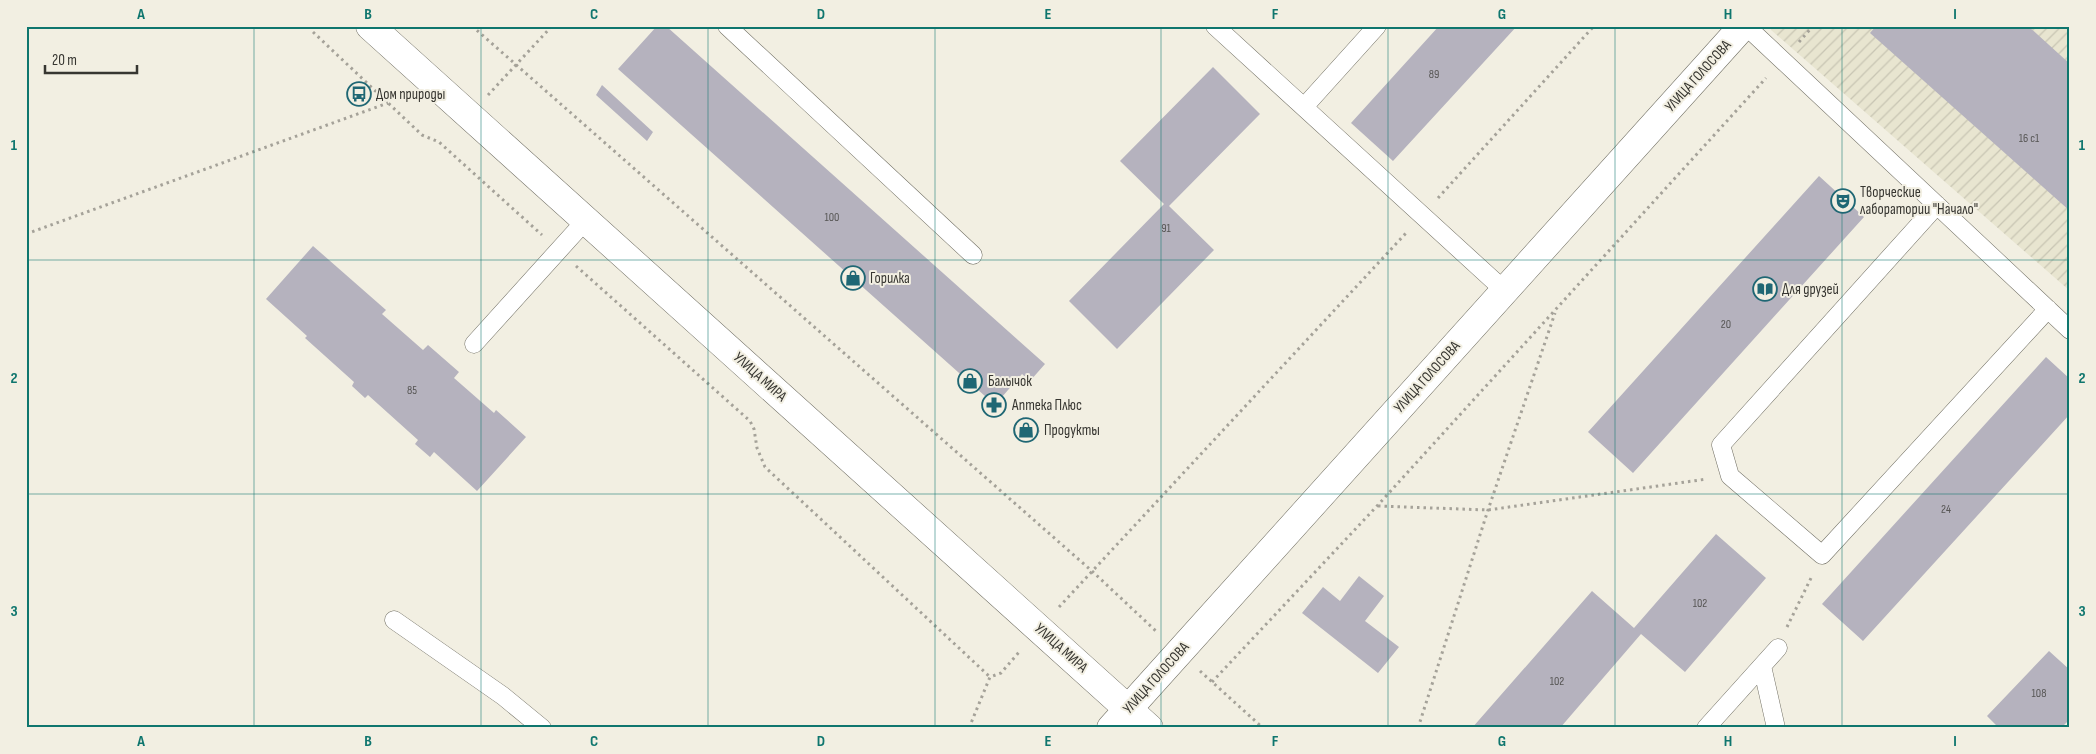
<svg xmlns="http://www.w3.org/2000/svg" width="2096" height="754" viewBox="0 0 2096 754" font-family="'Sofia Sans Condensed',sans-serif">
  <defs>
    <pattern id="industrial-furrows" width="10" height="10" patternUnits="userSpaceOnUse" patternTransform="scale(1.25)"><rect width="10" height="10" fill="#e8e5d0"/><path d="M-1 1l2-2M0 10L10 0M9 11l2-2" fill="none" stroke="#c8c5b3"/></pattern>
  </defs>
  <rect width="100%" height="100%" fill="#f2efe2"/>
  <path fill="url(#industrial-furrows)" d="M1775,26H2070V291L1771,30Z"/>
  <path fill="#b5b2be" d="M657,26H666L1045,364L1030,381L1022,374L995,405L618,69Z
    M1439,26H1517L1393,161L1351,123Z
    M1876,26H2028L2070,64V211L1870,33Z
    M1213,67L1260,114L1169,206L1214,250L1117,349L1069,301L1164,204L1120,161Z
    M602,85L653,132L647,141L596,95Z
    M1819,176L1864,217L1633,473L1588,432Z
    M313,246L386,310L382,314L423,350L428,345L459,372L454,378L494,413L496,410L526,437L477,491L434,452L430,457L415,444L418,440L368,395L365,398L352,386L354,382L305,338L307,336L266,299Z
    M2046,357L2070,379V414L1863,641L1822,604Z
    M1023,417L1040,431L1030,442L1014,428Z
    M1716,534L1766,578L1685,672L1641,634L1560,728H1472L1592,591L1634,628Z
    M1359,576L1384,596L1365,621L1399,647L1378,673L1302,613L1323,587L1340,601Z
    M2049,651L2070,670V719L2061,728H1999L1987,716Z"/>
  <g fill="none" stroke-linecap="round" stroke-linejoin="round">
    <g stroke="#716f64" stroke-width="19">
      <path id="service" d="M727,26L973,255
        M1215,26L1505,291
        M1746,26L2070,330
        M1304,107L1377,26
        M1937,205L1721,445L1730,476L1822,555L2048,309
        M474,344L586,220
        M394,620L503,696L542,728
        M1762,666L1776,728
        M1706,728L1778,648"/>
    </g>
    <g stroke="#716f64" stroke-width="29">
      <path id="secondary" d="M370,26L1149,728
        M1111,728L1743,26"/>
    </g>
    <path stroke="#a5a299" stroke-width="3" stroke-dasharray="2.5 4" stroke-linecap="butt" d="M472,26L1093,572L1157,632
      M313,32L422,135L439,142L542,235
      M1799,42L1813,26
      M488,95L552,26
      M1438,198L1594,26
      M26,234L388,103
      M576,266L750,421L754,429L757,448L765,467L990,677
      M1378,506L1488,510L1707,479
      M1059,607L1407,232
      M1787,627L1812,576
      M1200,671L1263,728
      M1212,682L1377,506L1766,78
      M969,728L990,677L1001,673L1020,651
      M1418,728L1488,510L1555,313"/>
    <use href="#service" stroke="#fff" stroke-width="18"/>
    <use href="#secondary" stroke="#fff" stroke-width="28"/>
  </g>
  <path fill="none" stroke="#0f766e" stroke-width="1" stroke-opacity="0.55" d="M254,26V728M481,26V728M708,26V728M935,26V728M1161,26V728M1388,26V728M1615,26V728M1842,26V728M26,260H2070M26,494H2070"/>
  <defs>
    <g id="bus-ring" transform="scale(1.25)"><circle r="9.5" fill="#f2efe2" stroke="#1f6774" stroke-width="1.5"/><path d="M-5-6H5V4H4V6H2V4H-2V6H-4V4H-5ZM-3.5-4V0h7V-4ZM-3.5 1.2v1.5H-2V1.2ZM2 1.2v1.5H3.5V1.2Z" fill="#1f6774"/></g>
    <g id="theatre-ring" transform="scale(1.25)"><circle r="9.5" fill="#f2efe2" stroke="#1f6774" stroke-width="1.5"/><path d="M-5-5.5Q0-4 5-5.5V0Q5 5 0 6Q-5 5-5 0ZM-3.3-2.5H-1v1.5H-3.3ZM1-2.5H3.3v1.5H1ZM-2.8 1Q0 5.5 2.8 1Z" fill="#1f6774"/></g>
    <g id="shop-ring" transform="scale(1.25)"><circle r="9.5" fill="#f2efe2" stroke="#1f6774" stroke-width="1.5"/><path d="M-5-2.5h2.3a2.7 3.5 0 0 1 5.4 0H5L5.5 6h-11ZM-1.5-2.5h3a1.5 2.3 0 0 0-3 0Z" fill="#1f6774"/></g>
    <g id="library-ring" transform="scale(1.25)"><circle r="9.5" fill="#f2efe2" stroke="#1f6774" stroke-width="1.5"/><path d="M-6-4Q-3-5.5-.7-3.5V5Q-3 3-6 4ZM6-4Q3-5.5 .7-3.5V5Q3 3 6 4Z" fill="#1f6774"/></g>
    <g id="pharmacy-ring" transform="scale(1.25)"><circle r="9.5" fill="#f2efe2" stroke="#1f6774" stroke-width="1.5"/><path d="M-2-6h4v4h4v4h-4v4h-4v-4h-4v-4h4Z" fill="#1f6774"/></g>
  </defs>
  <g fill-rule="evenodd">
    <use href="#bus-ring" x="359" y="94"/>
    <use href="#theatre-ring" x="1843" y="201"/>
    <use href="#shop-ring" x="853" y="278"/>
    <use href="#library-ring" x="1765" y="289"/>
    <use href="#shop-ring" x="970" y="381"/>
    <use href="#pharmacy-ring" x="994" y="405"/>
    <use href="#shop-ring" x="1026" y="430"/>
  </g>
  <g text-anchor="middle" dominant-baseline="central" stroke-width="4" stroke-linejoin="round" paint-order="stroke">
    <g font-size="12" fill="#565554">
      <text x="1434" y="74">89</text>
      <text x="2029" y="138">16 с1</text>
      <text x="832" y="217">100</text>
      <text x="1166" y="228">91</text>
      <text x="1726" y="324">20</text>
      <text x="412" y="390">85</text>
      <text x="1946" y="509">24</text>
      <text x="1700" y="603">102</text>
      <text x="1557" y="681">102</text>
      <text x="2039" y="693">108</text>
    </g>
    <g font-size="15" fill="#373631" stroke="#f2efe2">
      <text transform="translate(1698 76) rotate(-48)">УЛИЦА ГОЛОСОВА</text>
      <text transform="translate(760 377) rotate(42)">УЛИЦА МИРА</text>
      <text transform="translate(1427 377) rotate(-48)">УЛИЦА ГОЛОСОВА</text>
      <text transform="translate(1061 648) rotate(42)">УЛИЦА МИРА</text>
      <text transform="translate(1156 678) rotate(-48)">УЛИЦА ГОЛОСОВА</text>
    </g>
    <g font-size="15" fill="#373631" stroke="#f2efe2" text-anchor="start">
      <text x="376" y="94">Дом природы</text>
      <text x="1860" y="192">Творческие<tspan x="1860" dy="17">лаборатории "Начало"</tspan></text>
      <text x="870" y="278">Горилка</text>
      <text x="1782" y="289">Для друзей</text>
      <text x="988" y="381">Балычок</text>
      <text x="1012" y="405">Аптека Плюс</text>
      <text x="1044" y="430">Продукты</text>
    </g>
  </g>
  <rect width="2096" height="754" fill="none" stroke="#f2efe2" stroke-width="55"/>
  <path d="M45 65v8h92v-8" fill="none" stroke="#373631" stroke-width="2.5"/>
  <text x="52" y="65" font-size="15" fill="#373631" stroke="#f2efe2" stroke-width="4" paint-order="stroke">20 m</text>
  <rect x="28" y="28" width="2040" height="698" fill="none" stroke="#0f766e" stroke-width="2"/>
  <g font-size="16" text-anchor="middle" font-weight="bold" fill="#0f766e">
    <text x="141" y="19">A</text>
    <text x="368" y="19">B</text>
    <text x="594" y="19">C</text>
    <text x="821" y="19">D</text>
    <text x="1048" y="19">E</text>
    <text x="1275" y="19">F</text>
    <text x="1502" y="19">G</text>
    <text x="1728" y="19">H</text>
    <text x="1955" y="19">I</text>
    <text x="14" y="150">1</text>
    <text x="2082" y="150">1</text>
    <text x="14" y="383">2</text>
    <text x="2082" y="383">2</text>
    <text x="14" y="616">3</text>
    <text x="2082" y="616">3</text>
    <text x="141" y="746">A</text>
    <text x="368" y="746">B</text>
    <text x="594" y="746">C</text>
    <text x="821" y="746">D</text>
    <text x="1048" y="746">E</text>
    <text x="1275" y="746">F</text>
    <text x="1502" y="746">G</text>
    <text x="1728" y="746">H</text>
    <text x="1955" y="746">I</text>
  </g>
</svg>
